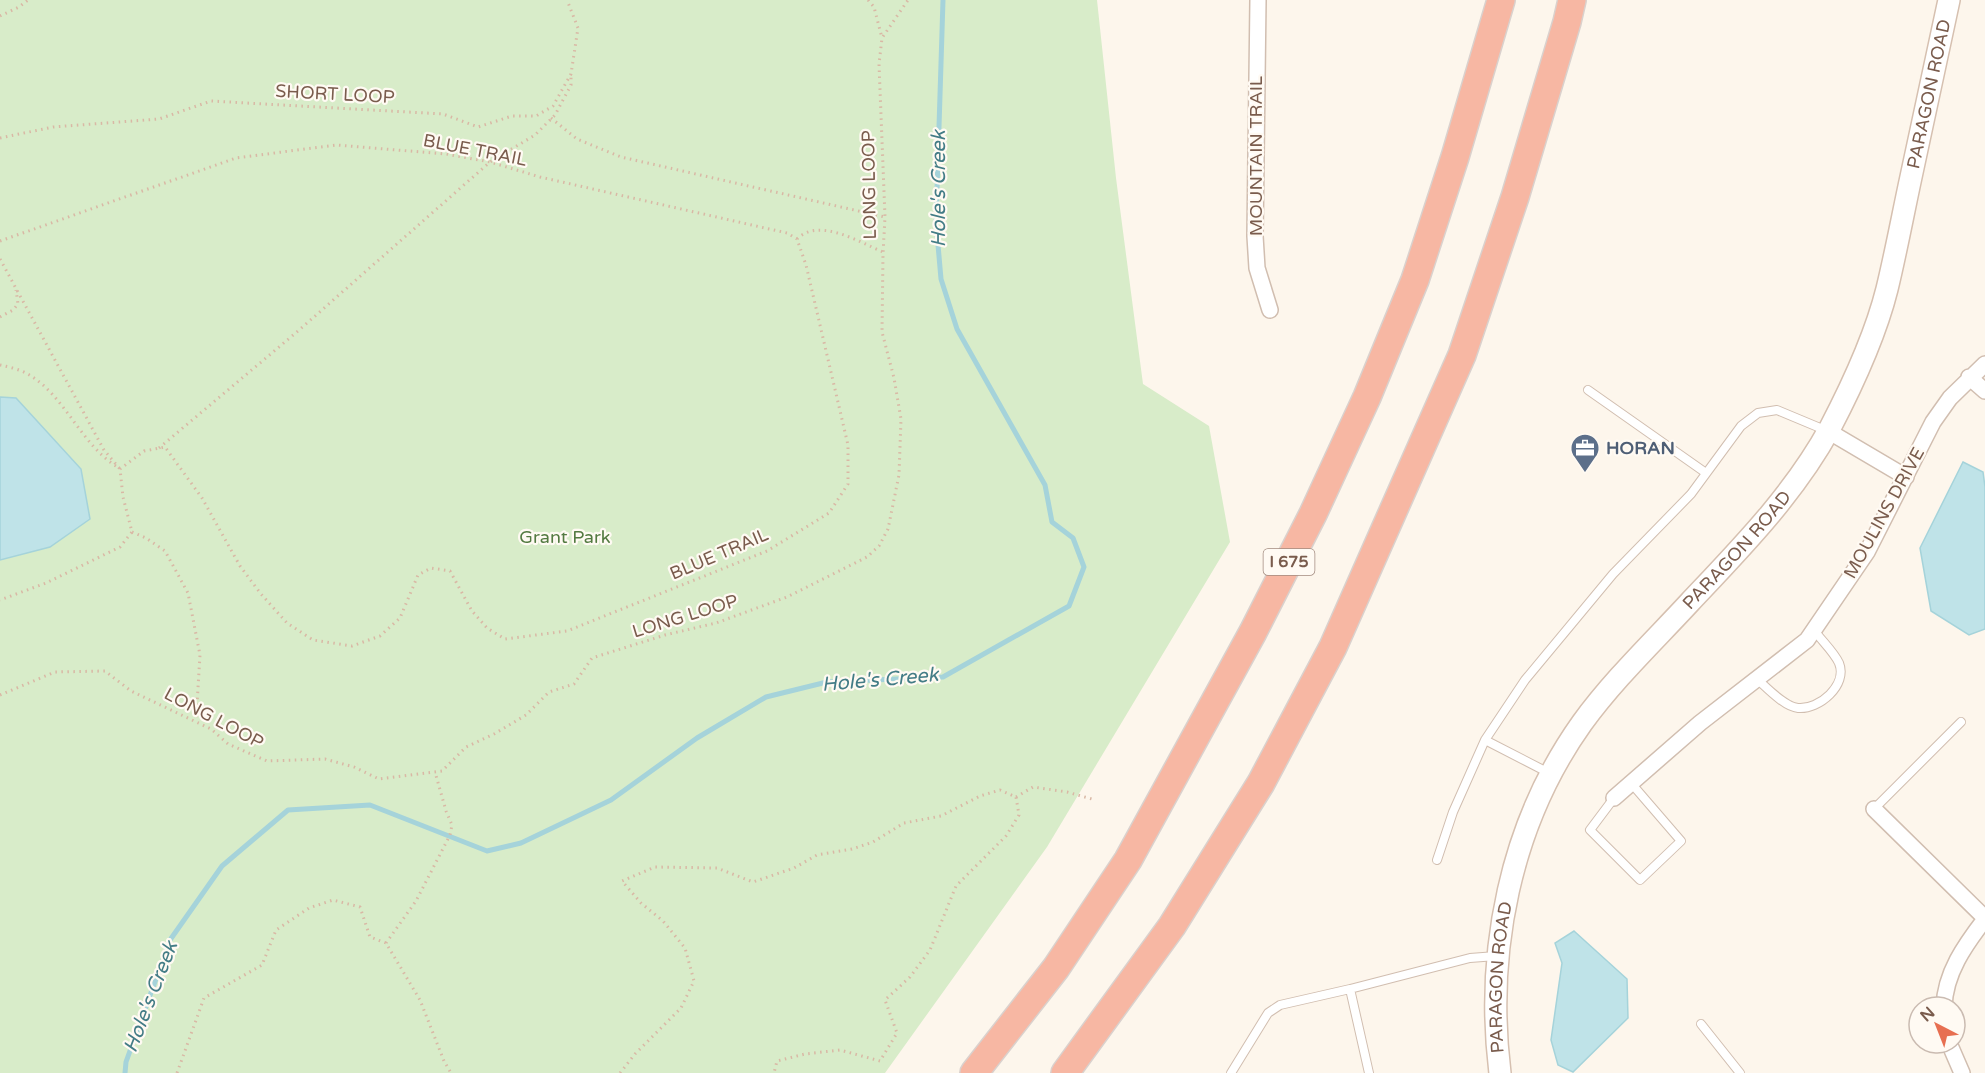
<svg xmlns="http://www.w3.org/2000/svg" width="1985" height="1073" viewBox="0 0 1985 1073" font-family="'Varela Round',sans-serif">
  <rect width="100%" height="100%" fill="#fdf6ec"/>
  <path fill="#d8ecc9" d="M0,0H1097L1116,178L1143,384L1209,426L1230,542L1047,847L885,1073H0Z"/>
  <path fill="#bfe3e8" stroke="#a5d3da" stroke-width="1.5" d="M0,397L16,398L81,469L90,519L50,547L0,560Z
    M1963,462L1983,472L1985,487V629L1969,635L1931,611L1920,548Z
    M1574,931L1627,979L1628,1018L1573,1072L1558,1065L1551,1040L1562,963L1555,943Z"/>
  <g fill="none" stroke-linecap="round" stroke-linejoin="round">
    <path stroke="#a5d3da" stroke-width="5" d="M125,1073L126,1062L170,940L222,866L288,810L370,805L487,851L521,843L611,800L697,738L766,697L827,682L943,677L1069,606L1084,567L1073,538L1052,522L1045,485L957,329L941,279L936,222L943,0"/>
    <g stroke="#d1beb0" stroke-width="10">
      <path id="lane" d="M1588,390L1706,473
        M1757,679C1767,688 1785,707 1798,708C1819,710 1848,685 1839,663C1834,652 1821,640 1814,630
        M1551,774L1485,740L1525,680L1613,574L1691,494L1741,426L1758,413L1777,410L1825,430
        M1614,798L1590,830L1640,880L1681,841L1631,783
        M1874,809L1961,722
        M1437,860L1453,812L1485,740
        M1701,1024L1740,1073
        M1231,1073L1268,1013L1280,1005L1350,989
        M1369,1073L1350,989L1470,958L1496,956"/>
    </g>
    <g stroke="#d1beb0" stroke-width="18">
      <path id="street" d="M1258,0L1255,236L1257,268L1270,310
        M1969,377L1985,391
        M1828,431L1906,477
        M1614,798L1700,723L1807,640L1867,552L1933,422L1950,398L1985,364
        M1874,809L1985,918
        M1944,1007C1945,973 1965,945 1985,919
        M1949,1043L1962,1073"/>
    </g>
    <g stroke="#d6c0b0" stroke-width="24">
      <g id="secondary">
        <path id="s1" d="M1500,1073C1485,952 1510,824 1582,723C1614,679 1654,641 1690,602C1741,548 1794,494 1830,428C1853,384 1875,337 1887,289C1896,252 1903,214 1911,177C1924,118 1936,59 1949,0"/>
      </g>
    </g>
    <g stroke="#dad1cd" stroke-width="30">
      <path id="highway" d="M974,1073L1056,968L1128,860L1253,632L1313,514L1367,397L1415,280L1455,157L1501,0
        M1065,1073L1172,926L1261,783L1333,647L1462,355L1515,197L1567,22L1572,0"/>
    </g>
    <path stroke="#d9b8a5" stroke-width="3" stroke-dasharray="1.5 4.5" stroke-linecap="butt" d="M868,0L874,7L882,38
      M0,16L19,7L28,0
      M551,118L577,139L621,157L885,217
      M0,138L53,127L159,119L211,101L443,114L478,127L512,116H536L553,106L571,74L578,28L567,0
      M797,239C819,217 859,242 883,252
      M0,241L236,158L336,145L446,154L490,162L540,177L787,233L797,239L806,265L848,445V484L829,513L767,551L567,631L505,639L487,628L472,611L450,571L431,568L418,575L400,618L380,636L352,646L313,640L287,623L261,594L240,566L202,498L165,447L144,451L120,469L123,497L132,532L120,547L46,583L0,600
      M0,259L104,450L120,469
      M0,317L13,310L18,304L16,290
      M0,365C10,367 22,370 31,376C65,397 82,445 116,466
      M159,448L298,331L490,162L535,135L555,115L571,85V74
      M132,532L146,538L165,551L188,593L200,655L196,721
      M0,695L55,672L105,671L131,691L211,729L228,744L267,761L325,759L354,767L379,779L442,771L466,747L494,734L526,715L549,692L574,684L592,658L665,635L716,623L787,597L867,557L879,546L888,529L899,475L901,419L894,378L882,332L883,254L885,217L879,64L882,38L908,0
      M1016,797L1033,787L1067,792L1092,799
      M386,943L416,901L450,835L452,825L446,811L435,772
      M177,1073L204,998L262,965L276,930L309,908L333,900L360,907L370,937L386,943L420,1000L444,1061L451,1073
      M620,1073L635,1054L681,1008L694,981L685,948L663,921L641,903L622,881L655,867L717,868L753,882L794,868L817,855L852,849L873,842L904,823L941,816L980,796L1000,790L1016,797L1019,815L1006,836L956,886L930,950L910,977L885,1000L897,1033L880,1061L840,1050L805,1054L777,1061L774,1073"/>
    <use href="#lane" stroke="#fff" stroke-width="8"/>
    <use href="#street" stroke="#fff" stroke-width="15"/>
    <use href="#secondary" stroke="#fff" stroke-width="21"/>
    <use href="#highway" stroke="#f7b7a3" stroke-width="27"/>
  </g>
  <defs>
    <g id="office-pin" transform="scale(1.5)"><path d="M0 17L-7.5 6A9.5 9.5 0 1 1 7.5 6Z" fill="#5c6f8a" stroke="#fffaf3"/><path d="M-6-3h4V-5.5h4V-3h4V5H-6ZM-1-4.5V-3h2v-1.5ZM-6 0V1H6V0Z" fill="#fff"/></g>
  </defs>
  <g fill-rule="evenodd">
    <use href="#office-pin" x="1585" y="448"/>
  </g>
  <g text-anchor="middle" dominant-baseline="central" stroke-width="4.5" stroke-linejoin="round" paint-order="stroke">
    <rect fill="#fffaf3" stroke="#a28b7f" stroke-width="1.5" x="1263.5" y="549" width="51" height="26" rx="4.5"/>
    <g font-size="16" font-weight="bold" fill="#7a5c4d">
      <text x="1289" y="562">I 675</text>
    </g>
    <g font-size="18" fill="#7a5c4d" stroke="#fffaf3">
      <text transform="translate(335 94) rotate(3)">SHORT LOOP</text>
      <text stroke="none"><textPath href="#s1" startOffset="1104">PARAGON ROAD</textPath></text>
      <text transform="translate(475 150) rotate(11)">BLUE TRAIL</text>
      <text transform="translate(1256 156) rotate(-90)">MOUNTAIN TRAIL</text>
      <text transform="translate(869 185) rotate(-91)">LONG LOOP</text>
      <text transform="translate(1884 513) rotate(-61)">MOULINS DRIVE</text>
      <text stroke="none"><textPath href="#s1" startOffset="600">PARAGON ROAD</textPath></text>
      <text transform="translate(719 554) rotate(-23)">BLUE TRAIL</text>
      <text transform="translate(685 616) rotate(-17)">LONG LOOP</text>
      <text transform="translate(214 718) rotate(28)">LONG LOOP</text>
      <text stroke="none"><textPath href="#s1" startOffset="96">PARAGON ROAD</textPath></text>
    </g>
    <g font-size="18" font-weight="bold" fill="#4e5e75" stroke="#fffaf3" text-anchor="start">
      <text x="1606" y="448">HORAN</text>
    </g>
    <g font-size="18" fill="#537a41" stroke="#fffaf3">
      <text x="565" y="537">Grant Park</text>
    </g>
    <g font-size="20" font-style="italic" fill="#437c86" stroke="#fffaf3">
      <text transform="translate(939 189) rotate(-90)">Hole's Creek</text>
      <text transform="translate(880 680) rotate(-5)">Hole's Creek</text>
      <text transform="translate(151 997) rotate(-69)">Hole's Creek</text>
    </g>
  </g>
  <g transform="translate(1937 1025) rotate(318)"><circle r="28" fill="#fffaf3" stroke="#cabbb1" stroke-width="1.5"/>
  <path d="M0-4.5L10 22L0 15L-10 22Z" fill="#e76f51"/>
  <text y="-9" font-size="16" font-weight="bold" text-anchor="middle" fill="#7a5c4d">N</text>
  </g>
</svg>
